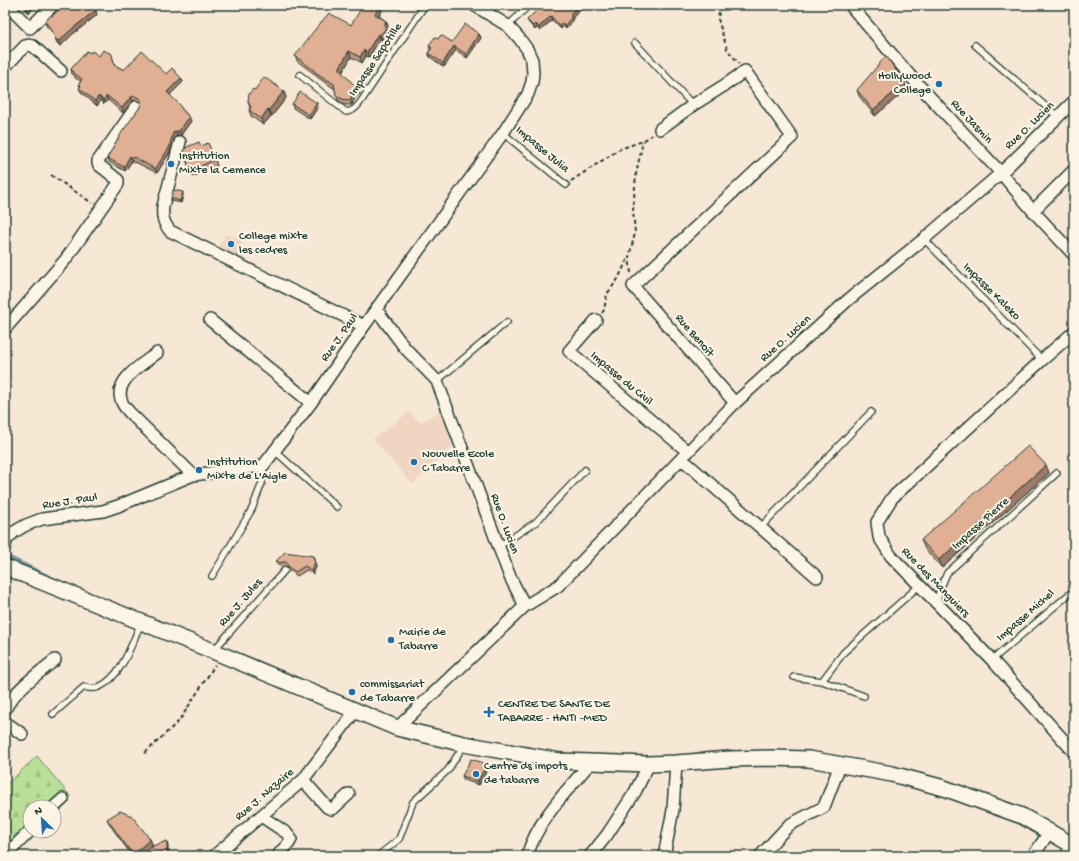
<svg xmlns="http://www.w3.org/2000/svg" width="1079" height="861" viewBox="0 0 1079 861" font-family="'Gochi Hand',sans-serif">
  <defs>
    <pattern id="forest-firs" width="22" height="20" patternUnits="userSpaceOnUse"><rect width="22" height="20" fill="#badf99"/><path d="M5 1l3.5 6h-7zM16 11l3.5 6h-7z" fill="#9fc084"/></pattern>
  </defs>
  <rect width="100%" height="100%" fill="#f7e7d5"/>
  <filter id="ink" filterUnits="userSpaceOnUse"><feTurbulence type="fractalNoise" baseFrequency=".025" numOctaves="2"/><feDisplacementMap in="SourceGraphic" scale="8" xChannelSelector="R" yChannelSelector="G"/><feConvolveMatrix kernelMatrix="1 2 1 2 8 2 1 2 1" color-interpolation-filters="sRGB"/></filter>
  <g filter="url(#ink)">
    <path fill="#f0d6c2" d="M226,235L235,237L243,242L237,256L218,246Z
      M447,407L462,438L412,484L373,439L409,412L420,423Z"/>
    <path fill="url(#forest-firs)" stroke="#6c8e66" d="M37,756L71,797L54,814V807H30V831H36L11,856H5V786Z"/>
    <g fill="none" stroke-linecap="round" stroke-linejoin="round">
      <path stroke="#7398a8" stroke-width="3" d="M5,555L63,583"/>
      <g stroke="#1f3d34" stroke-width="8">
        <path id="lane" d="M508,26L529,5
          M635,43L693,105
          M975,45L1058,117
          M300,75L346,112C354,111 357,107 362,100L425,5
          M503,133L566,185
          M924,239L1042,360
          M437,381L507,322
          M275,451L337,507
          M760,528L871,412
          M499,546L536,522L585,470
          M212,576L225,555L252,509L262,483L263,466
          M937,604L939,592L947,573L1057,473
          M213,651L285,570
          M992,660L1074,590
          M794,677L822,681L864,696
          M822,681L844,652L919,586
          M53,714L84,687C88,688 95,689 99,687C122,677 132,643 141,623
          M378,856L399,839L413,802L448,770L464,745
          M1062,856L1070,845"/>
      </g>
      <g stroke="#1f3d34" stroke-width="14">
        <path id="street" d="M7,5L30,28L53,5
          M850,5L913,79L1001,173L1033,211L1074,255
          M5,67L25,46L29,45L33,46L61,71
          M660,129L693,105L725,85L745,71L792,137L633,286L735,403
          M180,142L163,206C162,217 163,222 170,231L364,326
          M1033,211L1074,170
          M376,309L405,348L437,381L510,577L525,606
          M210,320L311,403
          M596,320L569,351L688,452
          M5,329L66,259L118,184V180L99,165L98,163V161L136,107
          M1074,332L1042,360L892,498L877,522L879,537L891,556L992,660L1074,752
          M157,353C143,364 112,381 122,402C123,406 127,409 129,412L193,475
          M682,459L817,577
          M5,545L7,539L14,532L26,525L42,519L103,511L118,506L193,475L263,466L311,403L364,326L503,133L528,94L532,82L533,73L532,60L527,49L519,38L508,26L474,5
          M5,710C12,692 40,672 55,660
          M5,722L22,734
          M397,728L525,606L558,586L735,403L848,300L924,239L1001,173L1074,101
          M303,780L327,807L331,809L334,808L349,794
          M54,807L63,799
          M261,816L288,834L291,839L289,843L279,854
          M5,856L30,831
          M214,856L303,780L356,710
          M527,856C538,819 567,791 591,762
          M590,856L607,835L635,792L649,764
          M664,856L673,810L676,763
          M760,856L789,825L824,807L840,765
          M1033,856L1050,831"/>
      </g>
      <g stroke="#1f3d34" stroke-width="18">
        <path id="secondary" d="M5,567L213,651L397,728L464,744L560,761L649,764L676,763L730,759L770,758L809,759L892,774L944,788L1022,816L1074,846"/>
      </g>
      <path stroke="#1f3d34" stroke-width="2" stroke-dasharray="4 3" stroke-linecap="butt" d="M720,5L718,19L727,49L739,64
        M770,5H772
        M51,175L92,203
        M571,181L620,149L643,141L652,135
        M631,273L629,257L635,233L633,210L636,174L643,141
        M602,313L604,310L607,294L618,279L628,258
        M145,753L179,721L215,665"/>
      <use href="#lane" stroke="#fcf5e5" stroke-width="5.5"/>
      <use href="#street" stroke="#fcf5e5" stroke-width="11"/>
      <use href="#secondary" stroke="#fcf5e5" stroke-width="15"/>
    </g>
    <path fill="#c2967f" stroke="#1f3d34" d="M22,5H37L29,13Z
      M586,5L573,17L572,22L566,29L563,26L561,29L552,20L540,31L537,28L535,30L529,23L527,20Z
      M365,9L382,11L379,16L386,21L388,26L386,30L388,33L382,40L380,39L369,57L366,56L362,63L351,57L342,73L358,89L360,94L355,98L352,105H344L338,100L336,95L335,89L317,77L316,75L297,61L295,56L351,25Z
      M97,15L73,34L63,44L60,46L57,43L53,33L47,27L45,22L52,16Z
      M479,34L481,38L467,58L456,50L444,67L430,57L428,53L430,50L429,45L438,39L452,42Z
      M91,53L99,56L113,59L115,65L124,70L166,74L181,78L183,82L170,95L189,117L191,121L181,135H178L175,137L170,152L157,173L135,162V163L132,161L125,171L109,162L107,158L140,107L141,103L137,100L133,101L123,113L108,100L104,104L101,100L97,106L81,92L79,88L80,87L79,84L81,81L75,78V76L72,74L71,69Z
      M907,89L875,116L859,96L857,90Z
      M255,90L284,91L286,98L272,116H271L263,125L251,116L249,110L250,108L248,101Z
      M317,103L318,107L310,119L293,108L292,104Z
      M201,146L215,159L217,166L193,177L184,155Z
      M183,195L181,203L172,201L171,198Z
      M1046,465L1049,473L942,568L925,549L921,540Z
      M314,560L316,567L313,574L307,570L297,576L289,570L288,567L284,566L282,567L278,565L276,561Z
      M487,764L488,768L479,785L464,780L462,776Z
      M107,819L150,839L153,846L142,856H132L110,825Z"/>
    <path fill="#9e7a68" stroke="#1f3d34" d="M29,5H37L29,13L27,7Z
      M580,5H586L573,17L572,22L566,29L565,25L571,13Z
      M380,6L382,11L377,19L375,14Z
      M96,10L97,15L73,34L63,44L60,46L58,41L72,29Z
      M551,16L552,20L540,31L539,27Z
      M386,21L388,26L386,30L388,33L382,40L380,35Z
      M562,23L563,26L561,29L559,25Z
      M536,24L537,28L535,30L533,26Z
      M378,34L380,39L369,57L367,52Z
      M479,34L481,38L467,58L466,54Z
      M454,46L456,50L444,67L443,63Z
      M364,50L366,56L362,63L360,57Z
      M349,51L351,57L341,75L339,69Z
      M181,78L183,82L168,97L167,92Z
      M905,83L907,89L875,116L873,110Z
      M358,89L360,94L355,98L352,105L350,100L353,93Z
      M284,91L286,98L272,116L269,110Z
      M99,96L101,100L97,106L95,101Z
      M107,96L108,100L104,104L103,100Z
      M131,97L133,101L123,113L122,108Z
      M317,103L318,107L310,119L309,115Z
      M268,109L271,116L263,125L261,119Z
      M189,117L191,121L181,135L179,131Z
      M176,131L178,135L175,137L170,152L157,173L155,169L173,133Z
      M130,156L132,161L125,171L124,167Z
      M183,192V195L181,203L180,201Z
      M1046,465L1049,473L942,568L939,560Z
      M313,556L316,567L313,574L311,570Z
      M487,764L488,768L479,785L478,781Z
      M150,839L153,846L142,856H134L133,855Z
      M167,841L168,846V856H167Z"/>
    <path fill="#e1af94" stroke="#1f3d34" d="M64,5H91L96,10L72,29L61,39L58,41L55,38L51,28L45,22L51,15L52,16Z
      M367,5H379L380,6L375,14L386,21L384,25L386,28L380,35L378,34L367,52L364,50L360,57L349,51L339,69L358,89L353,93L350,100L342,99L336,95L334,84L315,72V71L295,56L313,32L329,13L351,25L362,7L365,9Z
      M542,5H580L571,13V18L565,25L562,23L559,25L551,16L539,27L536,24L533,26L527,20Z
      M465,24L479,34L466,54L454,46L443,63L428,53L432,48L429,45L435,37L438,39L441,35L452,42Z
      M103,50L112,54L114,65L124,70L142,51L166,74L172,68L181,78L167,92L181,106L180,107L189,117L179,131H176L173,133L169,148L155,169L134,157L133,158L130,156L124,167L107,158L122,132L140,107L141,103V99L135,96L131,97L122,108L107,96L103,100L99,96L95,101L79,88L81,86L79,84L82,79L74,73V72L71,69L87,51L91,53L92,51L99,56Z
      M886,56L905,83L873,110L857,90Z
      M264,77L284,91L269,110L268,109L261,119L249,110L251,108L248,101L249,94L253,89L255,90Z
      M300,92L317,103L309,115L292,104Z
      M199,142L201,146L208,143L215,159L191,171L184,155V150L187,147Z
      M173,190L183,192L180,201L171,198Z
      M1028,446L1046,465L939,560L921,540Z
      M285,552L313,556L315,563L311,570L305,566L295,572L288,566L286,562H283L281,563L276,561Z
      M471,759L487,764L478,781L462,776Z
      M120,811L132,816L150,839L133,855L107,819Z
      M167,841V854L161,856H153L152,846Z"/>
  </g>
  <g fill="#1f6fb2" stroke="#fcf5e5" stroke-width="1.5">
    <circle cx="939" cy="84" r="4"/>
    <circle cx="171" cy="164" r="4"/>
    <circle cx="231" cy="244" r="4"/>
    <circle cx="414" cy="462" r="4"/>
    <circle cx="199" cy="470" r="4"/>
    <circle cx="391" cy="640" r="4"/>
    <circle cx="352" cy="692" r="4"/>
    <path d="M487 706h4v4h4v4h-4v4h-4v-4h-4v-4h4z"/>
    <circle cx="476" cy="774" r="4"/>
  </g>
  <g text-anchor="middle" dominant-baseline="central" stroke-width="4" stroke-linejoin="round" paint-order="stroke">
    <g font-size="12" fill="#1f3d34" stroke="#fcf5e5">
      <text transform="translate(376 60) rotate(-56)">Impasse Sapotille</text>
      <text transform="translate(971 122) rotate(47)">Rue Jasmin</text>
      <text transform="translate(1030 126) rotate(-44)">Rue O. Lucien</text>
      <text transform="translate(542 150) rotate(40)">Impasse Julia</text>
      <text transform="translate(991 292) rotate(45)">Impasse Kaleko</text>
      <text transform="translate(694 336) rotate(49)">Rue Benoît</text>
      <text transform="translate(340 338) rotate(-55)">Rue J. Paul</text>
      <text transform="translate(786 339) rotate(-42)">Rue O. Lucien</text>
      <text transform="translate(621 379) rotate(40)">Impasse du Civil</text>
      <text transform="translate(70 502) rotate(-9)">Rue J. Paul</text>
      <text transform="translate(504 524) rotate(70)">Rue O. Lucien</text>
      <text transform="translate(981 524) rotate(-42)">Impasse Pierre</text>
      <text transform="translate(935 583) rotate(46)">Rue des Manguiers</text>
      <text transform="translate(241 603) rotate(-49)">Rue J. Jules</text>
      <text transform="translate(1026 616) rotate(-41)">Impasse Michel</text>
      <text transform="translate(265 795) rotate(-41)">Rue J. Nazaire</text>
    </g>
    <g font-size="12" fill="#1f3d34" stroke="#fcf5e5" text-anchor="start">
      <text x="931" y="77" text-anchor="end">Hollywood<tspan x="931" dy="14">College</tspan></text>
      <text x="179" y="157">Institution<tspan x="179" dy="14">Mixte la Cemence</tspan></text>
      <text x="239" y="237">College mixte<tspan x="239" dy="14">les cedres</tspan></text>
      <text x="422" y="455">Nouvelle Ecole<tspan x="422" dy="14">C Tabarre</tspan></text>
      <text x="207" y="463">Institution<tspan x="207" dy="14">Mixte de L'Aigle</tspan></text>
      <text x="399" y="633">Mairie de<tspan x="399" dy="14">Tabarre</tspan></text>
      <text x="360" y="685">commissariat<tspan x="360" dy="14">de Tabarre</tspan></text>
      <text x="498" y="705">CENTRE DE SANTE DE<tspan x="498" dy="14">TABARRE - HAITI -MED</tspan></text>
      <text x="484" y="767">Centre ds impots<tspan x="484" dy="14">de tabarre</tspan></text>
    </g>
  </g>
  <rect width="1079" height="861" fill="none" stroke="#fcf5e5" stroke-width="20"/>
  <rect x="10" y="10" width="1059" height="841" fill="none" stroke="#1f3d34" stroke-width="1.5" filter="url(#ink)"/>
  <g transform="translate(42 819) rotate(335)"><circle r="19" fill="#fcf5e5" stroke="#a4ab9e"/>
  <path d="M0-3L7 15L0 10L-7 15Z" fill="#1f6fb2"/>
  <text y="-6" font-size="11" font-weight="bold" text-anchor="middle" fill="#1f3d34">N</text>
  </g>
</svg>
